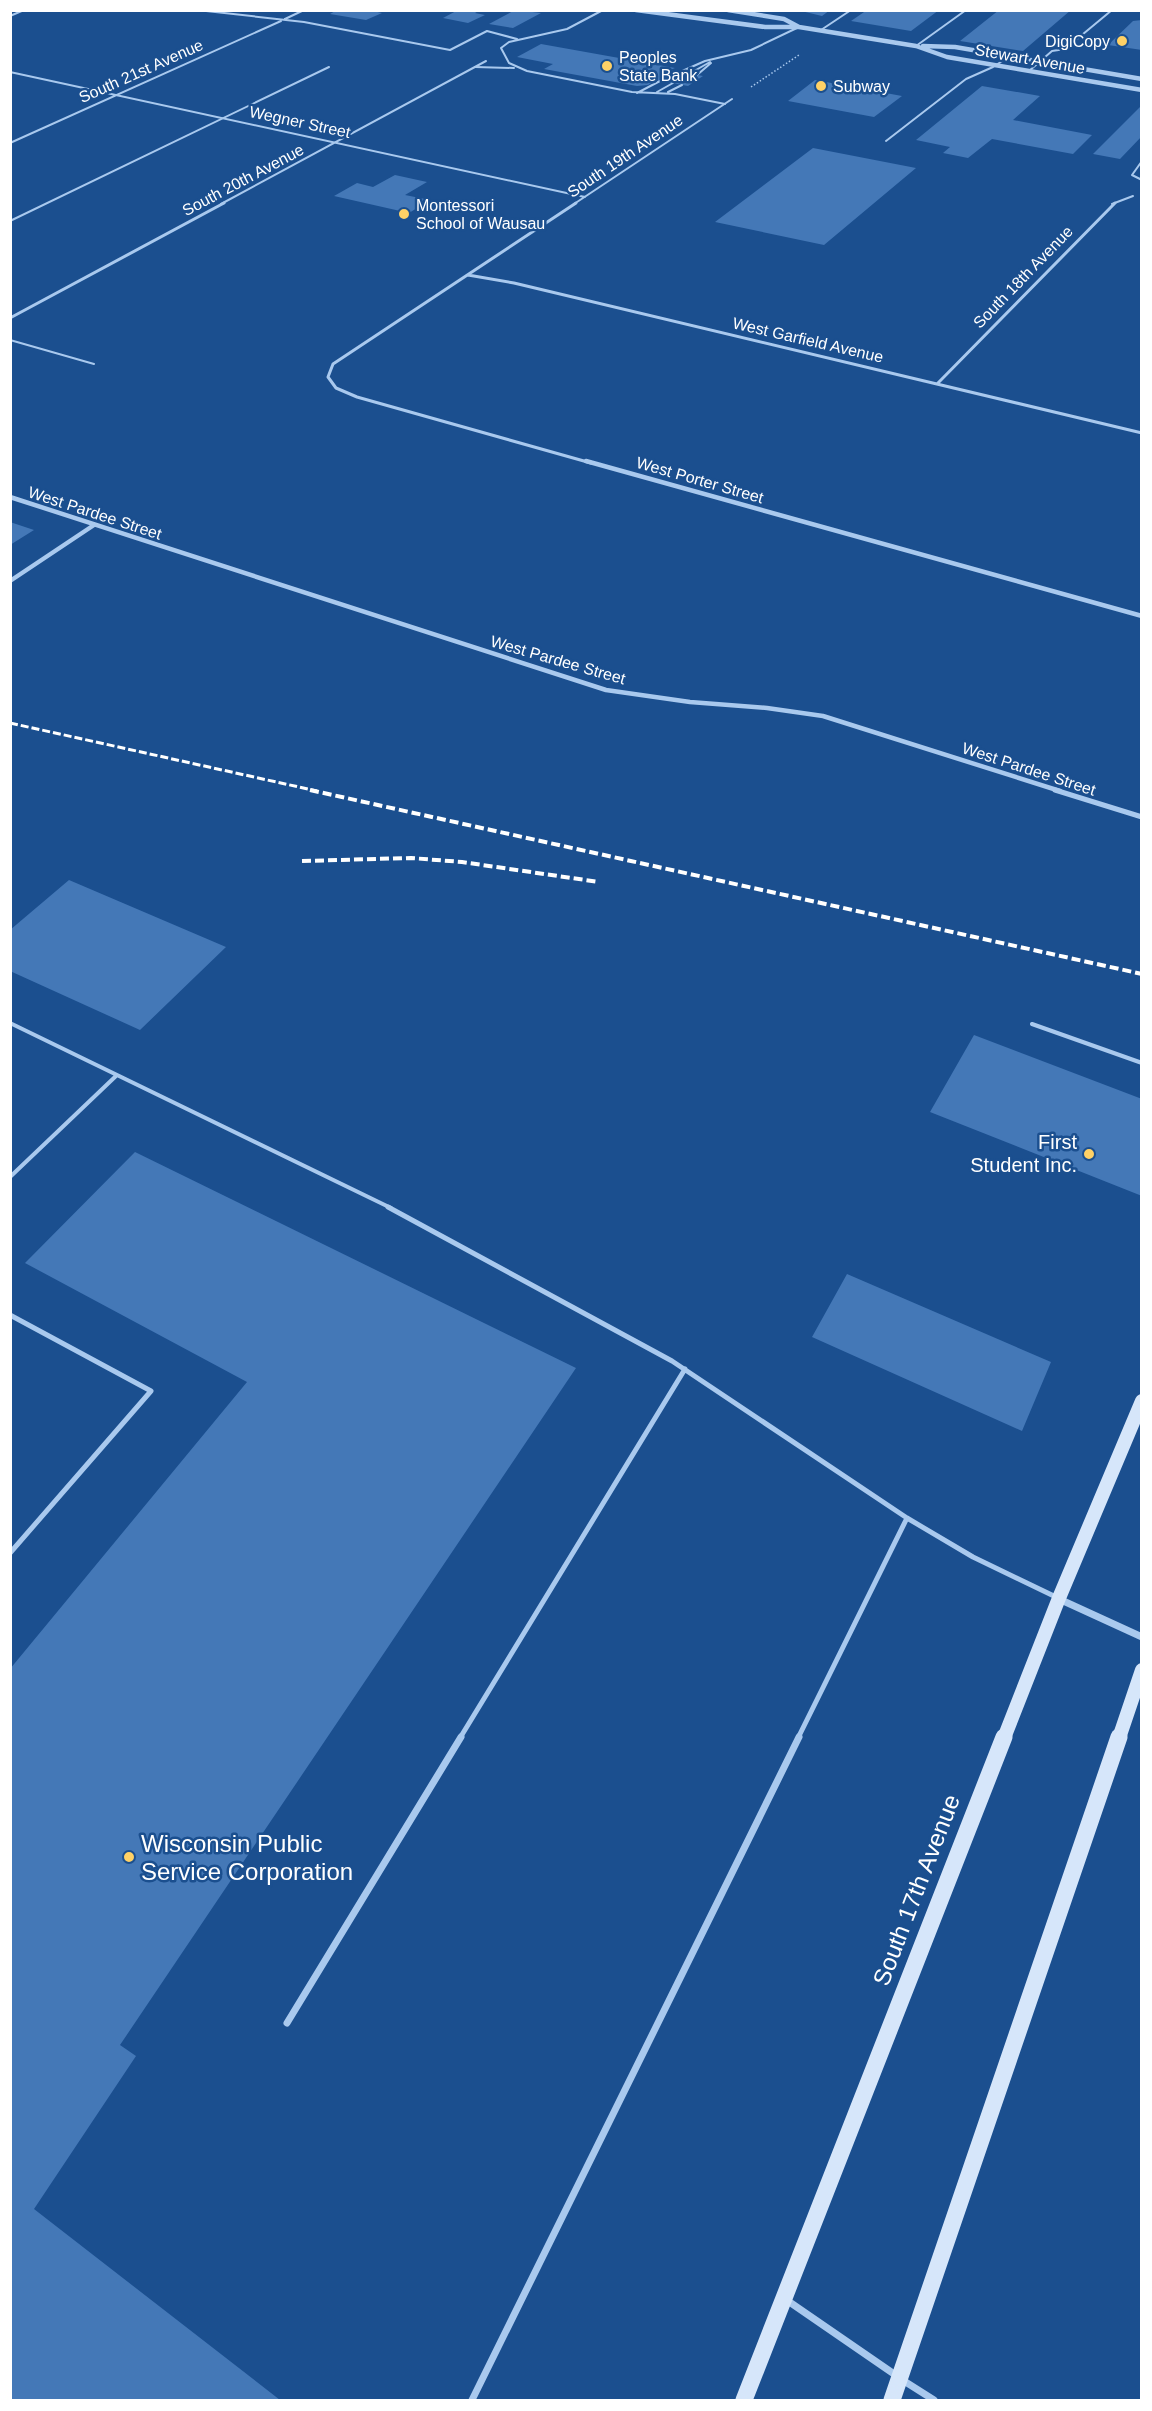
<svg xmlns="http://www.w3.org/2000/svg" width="1152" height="2411" viewBox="0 0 1152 2411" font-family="Helvetica,sans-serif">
  <rect width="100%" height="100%" fill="#1b4f8f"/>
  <path fill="#4478b7" d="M337,10H368L382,13L366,20L330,14Z
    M458,10H480L475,13L485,15L468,23L443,18Z
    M515,10L541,13L513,28L489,24Z
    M797,10H830L822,16Z
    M867,10H939L911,31L851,21Z
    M999,10H1071L1023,51L960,41Z
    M1142,20V50L1108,45L1133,21Z
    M541,44L675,68L670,70L703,76L688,86L656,80L648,85L637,86L544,69L553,64L517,57Z
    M815,80L902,96L874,117L788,101Z
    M982,86L1040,96L1013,120L1092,135L1073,154L992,139L968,158L943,153L950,147L916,140Z
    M1142,105V136L1120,159L1093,154Z
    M813,148L916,168L824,245L715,222Z
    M395,175L427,182L405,195L430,200L409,213L334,196L357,183L373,187Z
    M10,522L34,530L10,545Z
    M69,880L226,947L140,1030L10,971V930Z
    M974,1035L1142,1099V1196L930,1112Z
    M135,1152L576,1368L120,2045L136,2056L34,2209L280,2400H10V1669L247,1382L25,1263Z
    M847,1274L1051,1362L1022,1431L812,1337Z"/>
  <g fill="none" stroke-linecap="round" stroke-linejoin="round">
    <path stroke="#a9c9ee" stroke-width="1.5" stroke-dasharray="1.5 2" stroke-linecap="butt" d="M751,87L799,55"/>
    <path stroke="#a9c9ee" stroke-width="2" d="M197,10L304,22L450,50L487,31L517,39
      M603,10L567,29L509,42L501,48L509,63L527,71L632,92L675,94L725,104
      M285,19L304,10
      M821,30L851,10
      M916,46L966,10
      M475,67L514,68
      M1029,71L1052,51L1065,49L1112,10
      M680,72L705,61L751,50L799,27
      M689,74L710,62
      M697,75L711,63
      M657,92L673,83
      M668,92L682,85
      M637,93L660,81
      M886,141L966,79L993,67L1010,56
      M1142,161L1132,175L1142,180
      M10,221L329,67
      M10,340L94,364"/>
    <path stroke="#a9c9ee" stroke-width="4" d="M10,1023L391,1208
      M1032,1024L1142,1063
      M10,1177L117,1075"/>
    <path stroke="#a9c9ee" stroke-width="5" d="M388,1207L672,1361L907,1518L973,1557L1056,1597
      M10,1315L151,1391L10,1553
      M460,1738L685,1369
      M798,1738L907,1518"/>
    <path stroke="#a9c9ee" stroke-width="7" d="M287,2023L461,1737
      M788,2301L897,2376
      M904,2381L934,2400
      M472,2400L799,1737"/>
    <path stroke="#a9c9ee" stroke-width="2" d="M10,16L24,10
      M10,72L585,197
      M10,143L281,21
      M221,204L486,61
      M574,204L732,99
      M1112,204L1133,196"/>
    <path stroke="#a9c9ee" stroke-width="3" d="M576,203L333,364L328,377L336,388L357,397L591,463
      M468,275L514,283L1142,433
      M10,318L224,203
      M938,383L1115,203"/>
    <path stroke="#a9c9ee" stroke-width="4.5" d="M586,461L1142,616
      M10,497L606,690L690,702L767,708L823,716L1060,791
      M10,581L94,525"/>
    <path stroke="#a9c9ee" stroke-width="5" d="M1055,790L1142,817"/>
    <path stroke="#a9c9ee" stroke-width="7" d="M1059,1599L1142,1637"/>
    <path stroke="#a9c9ee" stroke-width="4.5" d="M636,10L765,27H799L916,46L947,57L1142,90
      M728,10L784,19L799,27
      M923,46L955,47L1142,79"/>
    <path stroke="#d6e6fa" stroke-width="14" d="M1004,1738L1059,1598L1142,1401
      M1119,1738L1142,1670"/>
    <path stroke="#d6e6fa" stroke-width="17" d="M744,2400L1004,1737
      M892,2400L1119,1737"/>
    <path stroke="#fff" stroke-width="3" stroke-dasharray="8 3" stroke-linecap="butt" d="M10,723L317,791"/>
    <path stroke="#fff" stroke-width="4" stroke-dasharray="9 4" stroke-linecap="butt" d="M310,790L1142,974
      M302,861L411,858L462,862L599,882"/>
  </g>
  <g fill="#ffd166" stroke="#1b4f8f" stroke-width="2">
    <circle cx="1122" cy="41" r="6"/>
    <circle cx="607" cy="66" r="6"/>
    <circle cx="821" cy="86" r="6"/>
    <circle cx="404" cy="214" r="6"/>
    <circle cx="1089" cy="1154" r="6"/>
    <circle cx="129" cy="1857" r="6"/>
  </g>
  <g text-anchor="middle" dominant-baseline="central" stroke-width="5" stroke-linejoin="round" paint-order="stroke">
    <g font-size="16" fill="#fff" stroke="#1b4f8f" text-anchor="start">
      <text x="1110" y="41" text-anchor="end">DigiCopy</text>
      <text x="619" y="57">Peoples<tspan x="619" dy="18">State Bank</tspan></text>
      <text x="833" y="86">Subway</text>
      <text x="416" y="205">Montessori<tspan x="416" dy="18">School of Wausau</tspan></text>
    </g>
    <g font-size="16" fill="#fff" stroke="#1b4f8f">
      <text transform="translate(1030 59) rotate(10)">Stewart Avenue</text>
      <text transform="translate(141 71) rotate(-24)">South 21st Avenue</text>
      <text transform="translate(300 122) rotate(12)">Wegner Street</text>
      <text transform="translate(625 156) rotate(-34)">South 19th Avenue</text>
      <text transform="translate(243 180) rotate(-28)">South 20th Avenue</text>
      <text transform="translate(1023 277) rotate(-46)">South 18th Avenue</text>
      <text transform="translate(808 340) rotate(13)">West Garfield Avenue</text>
      <text transform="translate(700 480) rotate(16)">West Porter Street</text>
      <text transform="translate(95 513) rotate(18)">West Pardee Street</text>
      <text transform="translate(558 660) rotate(16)">West Pardee Street</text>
      <text transform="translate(1029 769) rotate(18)">West Pardee Street</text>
    </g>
    <g font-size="20" fill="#fff" stroke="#1b4f8f" text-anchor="end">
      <text x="1077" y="1142">First<tspan x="1077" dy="23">Student Inc.</tspan></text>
    </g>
    <g font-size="24" fill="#fff" stroke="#1b4f8f" text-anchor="start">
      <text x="141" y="1843">Wisconsin Public<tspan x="141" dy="28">Service Corporation</tspan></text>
    </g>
    <g font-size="24" fill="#fff" stroke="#1b4f8f">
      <text transform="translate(916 1890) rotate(-69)">South 17th Avenue</text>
    </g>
  </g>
  <rect width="1152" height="2411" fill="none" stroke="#ffffff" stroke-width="24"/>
</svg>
